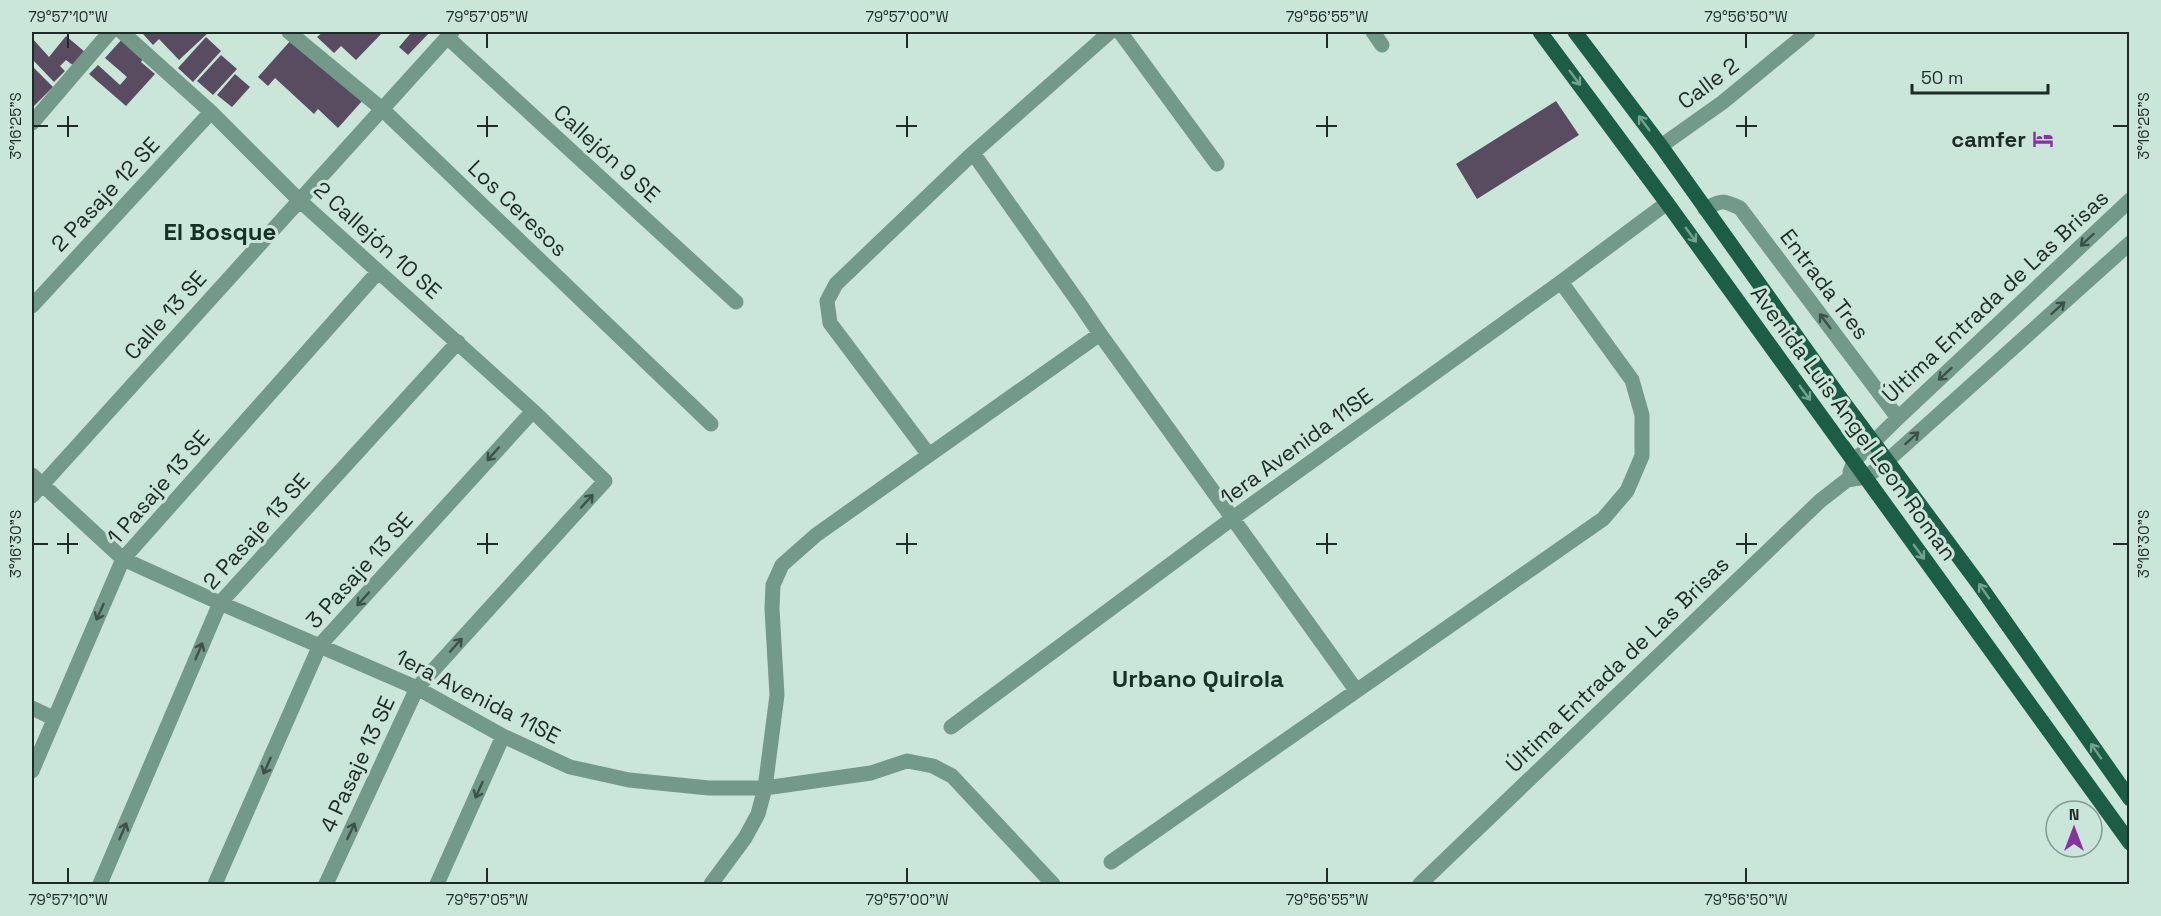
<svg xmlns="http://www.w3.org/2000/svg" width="2161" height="916" viewBox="0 0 2161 916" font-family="'Space Grotesk',sans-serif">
  <rect width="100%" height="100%" fill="#c9e6d9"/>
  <path fill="#5a4c60" d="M145,32H209L179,60L159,39L153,45L143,34Z
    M323,32H383L356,60L341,46L334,53L317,37Z
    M409,32H430L408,55L399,47L411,33Z
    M66,36L85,52L74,66L66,60L60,66L65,71L54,82L32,59V38L49,57Z
    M206,37L221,51L193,82L178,68Z
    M123,38L144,57L141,62L155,74L126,106L89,74L98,65L120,85L127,77L105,58Z
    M292,39L363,100L338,128L318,109L314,114L275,78L268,86L258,77Z
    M221,55L237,69L213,95L197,81Z
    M32,66L53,87L34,106L32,103Z
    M235,74L250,87L232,107L217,95Z
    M1556,101L1579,135L1477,199L1456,164Z"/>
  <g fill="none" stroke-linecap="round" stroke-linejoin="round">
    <path stroke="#739a89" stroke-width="15" d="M122,32L211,112L299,200L533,411L605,481L417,688L326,884
      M289,32L382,109L711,424
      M1120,32L1217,164
      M1373,32L1382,45
      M447,37L736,302
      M32,123L110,32
      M1661,146L1723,102L1808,32
      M973,153L1079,303L1100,334L1356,690
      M1705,209C1721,200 1723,200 1740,208L1898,418
      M32,306L211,112
      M929,455L830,323L827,301L836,284L973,153L1110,32
      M1850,472L1854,461L1898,418L2130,200
      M32,475L123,559L220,603L417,688L503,736L570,767L629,780L709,788H765L871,773L907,761L933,766L952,776L1053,884
      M32,496L452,32
      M32,708L53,718
      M951,727L1233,518L1561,282L1667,203
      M32,771L123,559L378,272
      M1111,862L1603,519L1627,491L1642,456V415L1632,380L1561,282
      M100,884L220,603L458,342
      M215,884L320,645L533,411
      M437,884L503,736
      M711,884L745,838L758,814L765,788L777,695L772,609L773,585L782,565L816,535L1100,334
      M1420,884L1820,501L1847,480L1866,477L1887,461L2130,243"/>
    <path stroke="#1c5d47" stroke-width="15" d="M1540,32L1667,203L2130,843
      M1575,32L1661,146L1839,396L1978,583L2130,799"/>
  </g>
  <defs><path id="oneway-shaft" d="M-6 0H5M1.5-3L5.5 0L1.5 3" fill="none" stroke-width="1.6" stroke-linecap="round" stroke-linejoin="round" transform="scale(1.5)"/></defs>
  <g stroke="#72a290">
    <use href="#oneway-shaft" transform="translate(1575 78) rotate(53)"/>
    <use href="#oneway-shaft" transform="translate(1644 123) rotate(-127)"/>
    <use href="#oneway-shaft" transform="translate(1691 235) rotate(54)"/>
    <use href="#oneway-shaft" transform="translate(1805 393) rotate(54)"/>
    <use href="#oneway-shaft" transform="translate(1919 552) rotate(54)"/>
    <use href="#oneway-shaft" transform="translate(1984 591) rotate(-125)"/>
    <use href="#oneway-shaft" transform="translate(2096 751) rotate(-125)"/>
  </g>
  <g stroke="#3c5249">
    <use href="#oneway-shaft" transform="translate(2087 240) rotate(137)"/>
    <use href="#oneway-shaft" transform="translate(2058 308) rotate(-42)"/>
    <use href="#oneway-shaft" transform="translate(1825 321) rotate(-127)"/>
    <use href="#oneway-shaft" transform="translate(1945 374) rotate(137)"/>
    <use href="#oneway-shaft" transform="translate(1912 438) rotate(-42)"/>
    <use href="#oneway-shaft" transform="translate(493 454) rotate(132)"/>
    <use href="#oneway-shaft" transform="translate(587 501) rotate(-48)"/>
    <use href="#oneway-shaft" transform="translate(363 599) rotate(132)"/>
    <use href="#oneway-shaft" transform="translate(100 612) rotate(114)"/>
    <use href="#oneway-shaft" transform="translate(456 645) rotate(-48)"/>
    <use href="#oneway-shaft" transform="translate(199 651) rotate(-67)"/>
    <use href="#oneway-shaft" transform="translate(267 766) rotate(114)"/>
    <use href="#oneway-shaft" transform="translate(479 790) rotate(114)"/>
    <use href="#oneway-shaft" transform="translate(123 831) rotate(-67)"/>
    <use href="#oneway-shaft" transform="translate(351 831) rotate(-65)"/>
  </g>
  <path fill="none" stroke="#1f2b26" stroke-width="2" d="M68,33V48M487,33V48M907,33V48M1327,33V48M1746,33V48M68,116V137M487,116V137M907,116V137M1327,116V137M1746,116V137M33,126H48M57,126H78M477,126H498M896,126H917M1316,126H1337M1736,126H1757M2113,126H2128M68,533V554M487,533V554M907,533V554M1327,533V554M1746,533V554M33,544H48M57,544H78M477,544H498M896,544H917M1316,544H1337M1736,544H1757M2113,544H2128M68,868V883M487,868V883M907,868V883M1327,868V883M1746,868V883"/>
  <defs>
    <g id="hotel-bare" transform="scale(1.62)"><path d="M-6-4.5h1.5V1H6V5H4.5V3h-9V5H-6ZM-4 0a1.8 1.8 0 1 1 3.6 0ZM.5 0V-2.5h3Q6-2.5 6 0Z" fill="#8632a0" stroke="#c9e6d9" stroke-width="2.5" paint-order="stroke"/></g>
  </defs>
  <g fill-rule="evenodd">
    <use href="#hotel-bare" x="2043" y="139"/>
  </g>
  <g text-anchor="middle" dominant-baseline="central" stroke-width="6" stroke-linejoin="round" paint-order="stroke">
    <g font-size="22" fill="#1f2b26" stroke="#c9e6d9">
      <text transform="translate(1708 83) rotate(-37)">Calle 2</text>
      <text transform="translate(607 153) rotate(42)">Callejón 9 SE</text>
      <text transform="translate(105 194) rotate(-47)">2 Pasaje 12 SE</text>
      <text transform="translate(518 208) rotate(44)">Los Ceresos</text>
      <text transform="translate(378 240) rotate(42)">2 Callejón 10 SE</text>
      <text transform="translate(1825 284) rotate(53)">Entrada Tres</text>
      <text transform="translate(1995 296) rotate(-43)">Última Entrada de Las Brisas</text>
      <text transform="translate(165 315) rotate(-48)">Calle 13 SE</text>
      <text transform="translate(1854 423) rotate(54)">Avenida Luis Angel Leon Roman</text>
      <text transform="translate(1296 446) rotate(-36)">1era Avenida 11SE</text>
      <text transform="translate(158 487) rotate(-49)">1 Pasaje 13 SE</text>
      <text transform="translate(256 531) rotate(-48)">2 Pasaje 13 SE</text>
      <text transform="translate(359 570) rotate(-48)">3 Pasaje 13 SE</text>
      <text transform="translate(1617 664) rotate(-44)">Última Entrada de Las Brisas</text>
      <text transform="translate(478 696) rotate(27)">1era Avenida 11SE</text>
      <text transform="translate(357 764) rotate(-65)">4 Pasaje 13 SE</text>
    </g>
    <g font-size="22" font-weight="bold" fill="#1f2b26" stroke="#c9e6d9" text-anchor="end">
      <text x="2026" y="139">camfer</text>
    </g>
    <g font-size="24" font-weight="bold" fill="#173026" stroke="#c9e6d9">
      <text x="220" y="231">El Bosque</text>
      <text x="1198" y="678">Urbano Quirola</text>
    </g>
  </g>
  <rect width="2161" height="916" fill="none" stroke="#c9e6d9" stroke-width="66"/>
  <g transform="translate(2074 829)"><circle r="28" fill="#c9e6d9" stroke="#859b91" stroke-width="1.5"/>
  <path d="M0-4.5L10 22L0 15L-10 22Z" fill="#8632a0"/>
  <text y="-9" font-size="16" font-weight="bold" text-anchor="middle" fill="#1f2b26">N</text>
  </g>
  <path d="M1912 84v9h136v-9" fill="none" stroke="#1f2b26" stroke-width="3"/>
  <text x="1921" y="84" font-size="18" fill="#1f2b26" stroke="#c9e6d9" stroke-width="4.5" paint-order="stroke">50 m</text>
  <rect x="33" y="33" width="2095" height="850" fill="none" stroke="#1f2b26" stroke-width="2"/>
  <g font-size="15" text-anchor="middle" fill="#1f2b26">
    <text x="68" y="22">79°57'10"W</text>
    <text x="487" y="22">79°57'05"W</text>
    <text x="907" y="22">79°57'00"W</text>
    <text x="1327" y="22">79°56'55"W</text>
    <text x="1746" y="22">79°56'50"W</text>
    <text transform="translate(16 126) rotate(-90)" y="5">3°16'25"S</text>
    <text transform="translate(2144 126) rotate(-90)" y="5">3°16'25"S</text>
    <text transform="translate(16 544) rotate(-90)" y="5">3°16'30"S</text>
    <text transform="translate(2144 544) rotate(-90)" y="5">3°16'30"S</text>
    <text x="68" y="905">79°57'10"W</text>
    <text x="487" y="905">79°57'05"W</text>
    <text x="907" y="905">79°57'00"W</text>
    <text x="1327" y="905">79°56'55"W</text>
    <text x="1746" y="905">79°56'50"W</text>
  </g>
</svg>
